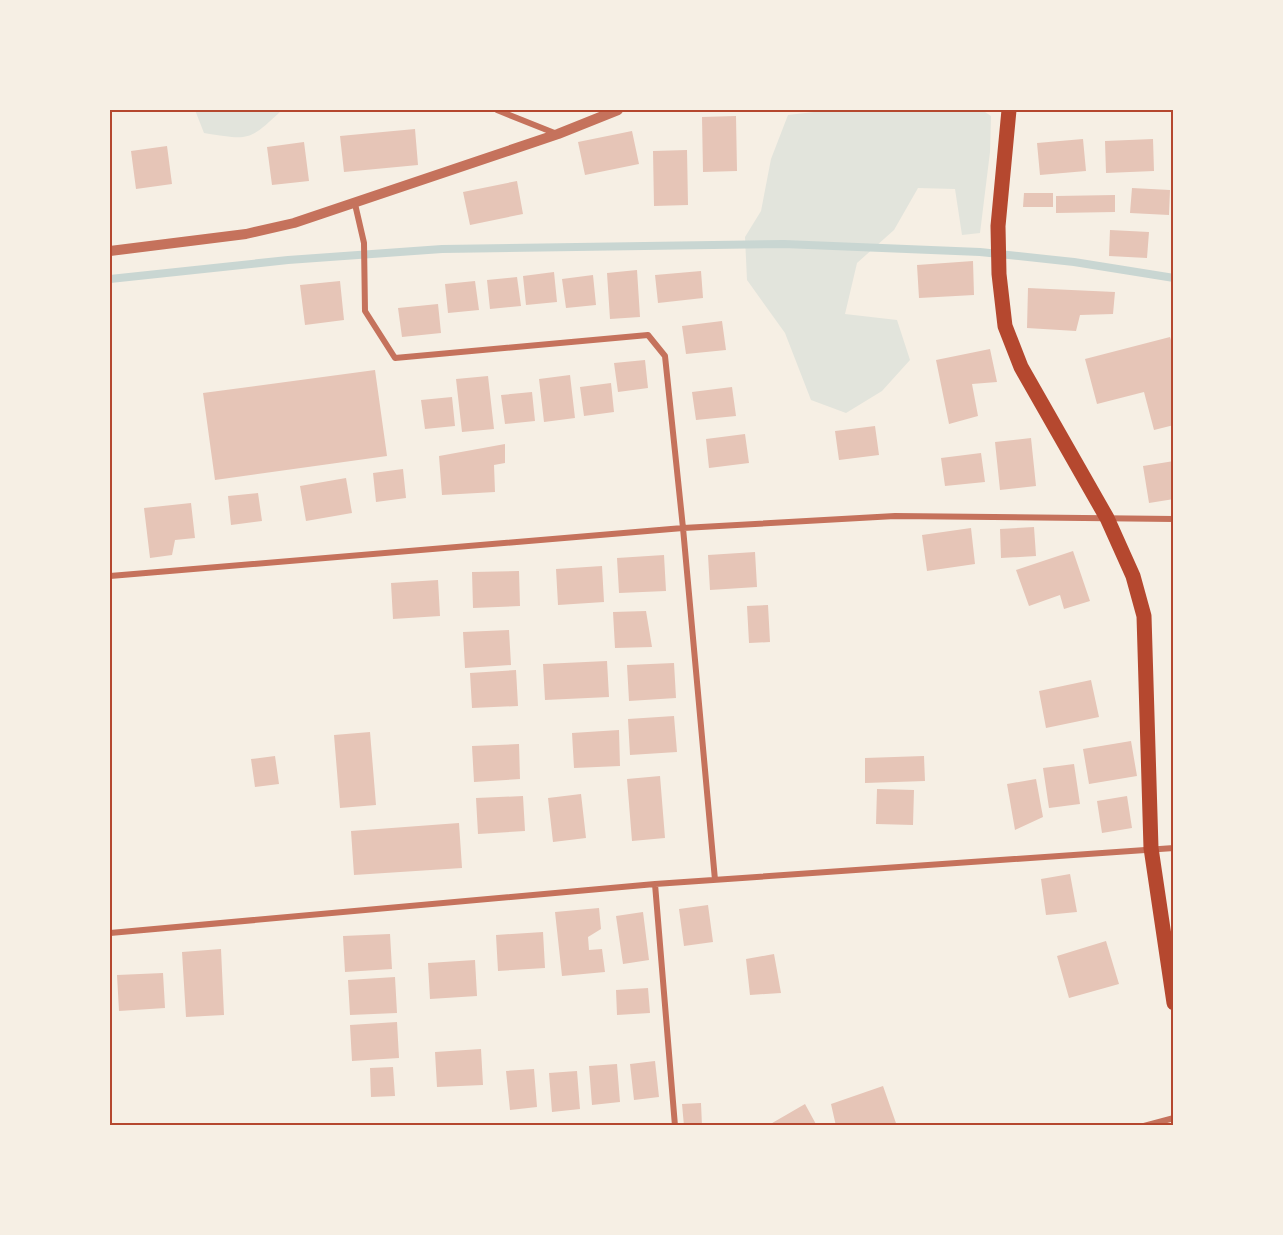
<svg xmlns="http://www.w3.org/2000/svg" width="1283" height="1235" viewBox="0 0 1283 1235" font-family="'Public Sans',sans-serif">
  <rect width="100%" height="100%" fill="#f6efe4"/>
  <path fill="#e2e4dc" d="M195,110H282C248,142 250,140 204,133Z
    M831,110H982L991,116L990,152L980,233L962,235L955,189L918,188L894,230L857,263L845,314L897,320L910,360L882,391L846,413L811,400L785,333L747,280L745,237L761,211L771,159L788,115Z"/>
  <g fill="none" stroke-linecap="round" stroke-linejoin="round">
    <path stroke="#c9d6d2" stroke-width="8" d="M110,279L288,260L442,249L784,244L980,252L1074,262L1174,278"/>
  </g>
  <path fill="#e6c5b7" d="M736,116L737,171L703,172L702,117Z
    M415,129L418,165L344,172L340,136Z
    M632,131L639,164L585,175L578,142Z
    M1083,139L1086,171L1040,175L1037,143Z
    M1153,139L1154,171L1106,173L1105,141Z
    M304,142L309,181L272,185L267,147Z
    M167,146L172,184L136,189L131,151Z
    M687,150L688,205L654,206L653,151Z
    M517,181L523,214L470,225L463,192Z
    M1132,188L1170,190L1169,215L1130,213Z
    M1024,193H1053V207H1023Z
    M1115,195V212L1056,213V196Z
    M1110,230L1149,232L1147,258L1109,256Z
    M973,261L974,295L919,298L917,265Z
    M637,270L640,317L610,319L607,273Z
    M701,271L703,298L658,303L655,275Z
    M554,272L557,302L526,305L523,276Z
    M593,275L596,305L566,308L562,279Z
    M517,277L521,306L490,309L487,280Z
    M340,281L344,320L305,325L300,285Z
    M475,281L479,310L448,313L445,284Z
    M1028,288L1115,292L1113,314L1080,315L1076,331L1027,328Z
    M438,304L441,333L402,337L398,308Z
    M722,321L726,350L686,354L682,326Z
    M1170,337L1174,349V425L1154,430L1144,392L1097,404L1085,359Z
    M990,349L997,382L972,384L978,416L949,424L936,360Z
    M645,360L648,388L618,392L614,363Z
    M375,370L387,456L215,480L203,393Z
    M570,375L575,418L544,422L539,379Z
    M488,376L494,429L462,432L456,379Z
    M611,383L614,412L584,416L580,387Z
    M732,387L736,416L696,420L692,392Z
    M532,392L535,421L505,424L501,395Z
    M452,397L455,426L425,429L421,400Z
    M875,426L879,455L839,460L835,431Z
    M745,434L749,463L709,468L706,439Z
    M1031,438L1036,486L1000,490L995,442Z
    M505,444V463L494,465L495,492L442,495L439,456Z
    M981,453L985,482L945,486L941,458Z
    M1174,461V499L1149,503L1143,466Z
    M403,469L406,498L376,502L373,473Z
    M346,478L352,513L306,521L300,486Z
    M258,493L262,521L231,525L228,496Z
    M191,503L195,538L175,540L172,555L150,558L144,508Z
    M1034,527L1036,556L1001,558L1000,529Z
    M971,528L975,564L927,571L922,535Z
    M1073,551L1090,601L1064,609L1060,595L1029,606L1016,570Z
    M755,552L757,587L710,590L708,555Z
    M664,555L666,591L619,593L617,558Z
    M602,566L604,602L558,605L556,569Z
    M519,571L520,606L473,608L472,572Z
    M438,580L440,616L393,619L391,583Z
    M768,605L770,642L749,643L747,606Z
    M646,611L652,647L615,648L613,612Z
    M509,630L511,665L465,668L463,632Z
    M607,661L609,697L545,700L543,664Z
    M674,663L676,698L629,701L627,665Z
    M516,670L518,706L472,708L470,673Z
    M1091,680L1099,717L1046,728L1039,691Z
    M674,716L677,752L630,755L628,719Z
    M619,730L620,766L574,768L572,733Z
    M370,732L376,805L340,808L334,735Z
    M1131,741L1137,776L1089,784L1083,749Z
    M519,744L520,779L474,782L472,746Z
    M275,756L279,784L255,787L251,759Z
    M924,756L925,781L865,783V758Z
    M1074,764L1080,804L1049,808L1043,768Z
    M660,776L665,838L632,841L627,779Z
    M1036,779L1043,817L1015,830L1007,784Z
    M877,789L914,790L913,825L876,824Z
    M581,794L586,838L553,842L548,798Z
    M523,796L525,831L478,834L476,798Z
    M1127,796L1132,828L1102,833L1097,801Z
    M459,823L462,868L354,875L351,831Z
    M1070,874L1077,912L1046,915L1041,879Z
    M708,905L713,942L684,946L679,909Z
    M599,908L601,929L588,937L589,950L602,949L605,972L562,976L555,912Z
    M643,912L649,960L623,964L616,916Z
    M543,932L545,968L498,971L496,935Z
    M390,934L392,969L345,972L343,936Z
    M1106,941L1119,984L1069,998L1057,956Z
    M221,949L224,1015L186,1017L182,952Z
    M774,954L781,993L750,995L746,959Z
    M475,960L477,996L430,999L428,963Z
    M163,973L165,1008L119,1011L117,975Z
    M395,977L397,1013L350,1015L348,980Z
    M648,988L650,1013L617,1015L616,990Z
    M397,1022L399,1058L352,1061L350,1025Z
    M481,1049L483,1085L437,1087L435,1052Z
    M655,1061L659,1097L634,1100L630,1064Z
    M617,1064L620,1102L592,1105L589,1066Z
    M393,1067L395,1096L371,1097L370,1068Z
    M534,1069L537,1107L510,1110L506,1071Z
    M577,1071L580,1109L552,1112L549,1073Z
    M883,1086L897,1126H836L831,1104Z
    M701,1103L702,1126H684L682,1104Z
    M805,1104L817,1126H767Z"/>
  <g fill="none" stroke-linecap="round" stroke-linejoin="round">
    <path stroke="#c5725c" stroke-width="6" d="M497,110L557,134
      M355,204L364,243L365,311L395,358L648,335L665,356L683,528L715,880
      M110,576L683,528L895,516L1174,519
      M655,884L675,1126
      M110,933L655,884L1174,848
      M1144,1126L1174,1118"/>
    <path stroke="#c5725c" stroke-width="10" d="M110,251L246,234L294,223L558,134L618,110"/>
    <path stroke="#b5482f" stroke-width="15" d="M1009,110L998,226L999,274L1005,326L1021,367L1107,518L1133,576L1144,616L1151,848L1174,1003"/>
  </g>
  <rect width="1283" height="1235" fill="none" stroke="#f6efe4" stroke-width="222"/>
  <rect x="111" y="111" width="1061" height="1013" fill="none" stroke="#b5482f" stroke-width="2"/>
</svg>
